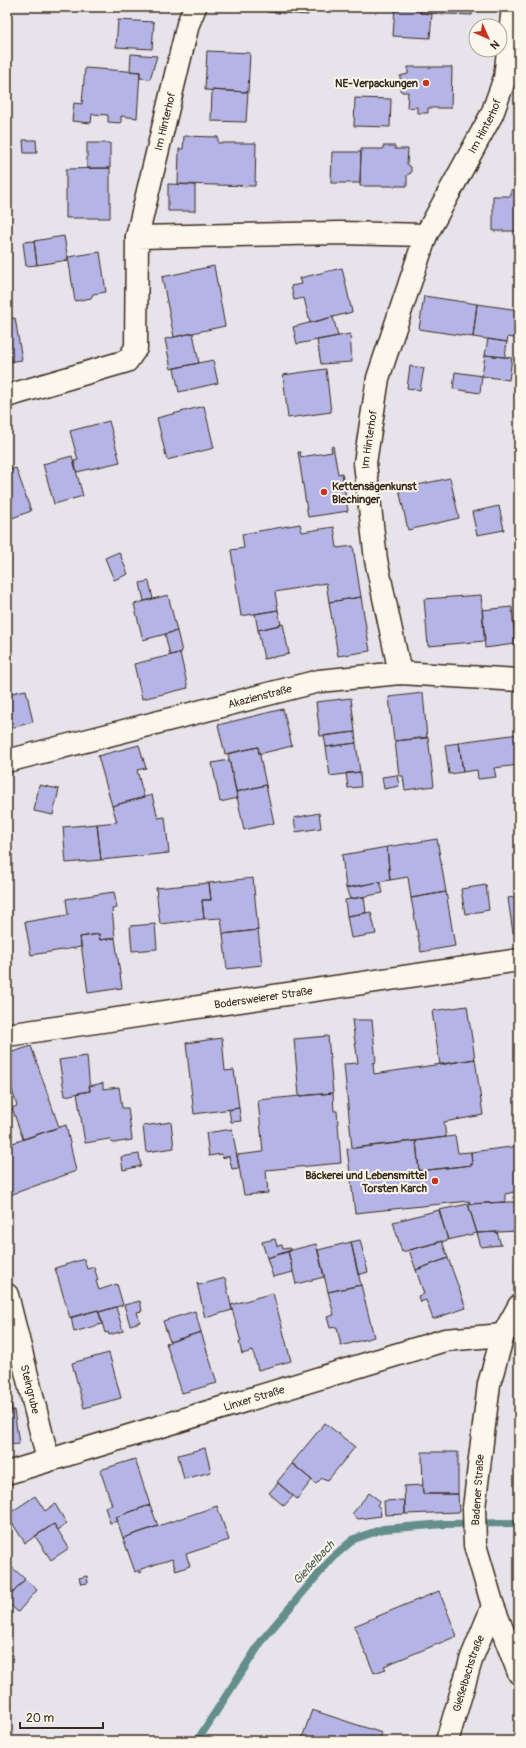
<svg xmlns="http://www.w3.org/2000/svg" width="526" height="1748" viewBox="0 0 526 1748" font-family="Pangolin,sans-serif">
  <rect width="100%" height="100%" fill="#e6e3ea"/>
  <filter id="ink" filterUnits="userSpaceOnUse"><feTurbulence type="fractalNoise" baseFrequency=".025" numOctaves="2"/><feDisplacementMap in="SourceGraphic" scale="8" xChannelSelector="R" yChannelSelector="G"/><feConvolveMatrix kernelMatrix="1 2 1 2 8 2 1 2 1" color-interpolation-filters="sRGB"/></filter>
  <g filter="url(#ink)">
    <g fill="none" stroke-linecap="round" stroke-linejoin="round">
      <path stroke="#638e8c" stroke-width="8" d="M197,1741L263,1639L333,1557L354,1539L383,1529L444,1524L519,1523"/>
    </g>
    <path fill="#b4b5e6" stroke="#3b2a1e" d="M267,7H308V15L267,12Z
      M395,7H420V13L432,14L430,38L393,36Z
      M420,7H472V15L420,13Z
      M118,20L154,22L152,49L116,47Z
      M207,51L250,53L248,92L205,90Z
      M131,54L157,56L150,79L140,78V72L130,71Z
      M408,67H452L451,108H428V113H417V107L407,108L408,92H402L400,90V76L408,74Z
      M85,68L140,72L137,118L121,116V123L108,122V115L92,114L91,123L72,121L74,103L82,104Z
      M212,90L248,92L246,122L211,121Z
      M355,98L391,99L390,127L354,126Z
      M184,136L218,137V143H256L255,186L178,184L179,149H183Z
      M23,140H36L37,153H24Z
      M87,143H110V168H87Z
      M383,146H395V149H408L407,164L411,167V173L407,175V186H360L361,149H383Z
      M332,152H361L360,183H331Z
      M110,168V218H66V169Z
      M168,184L195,185V211H168Z
      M511,190H519V231H493V196H511Z
      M64,236L68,260L37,265L34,241Z
      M34,241L37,265L26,266L23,242Z
      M100,252L106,292L93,294L91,298L75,301L68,257Z
      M214,266L225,326L174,337L162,277Z
      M342,268L352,312L310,323L304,298L294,300L291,286L302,284L300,278Z
      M424,296L477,304L473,337L419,329Z
      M477,304L519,310V339L508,337L507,342L473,337Z
      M333,317L338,336L297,344L293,327Z
      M15,318L22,360L7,362V319Z
      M193,333L199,363L171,369L165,339Z
      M350,334L352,362L321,364L317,340Z
      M488,339L507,342L505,357L485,355Z
      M485,355L512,358L509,380L482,376Z
      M213,360L218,383L179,392L174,368Z
      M410,366L424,368L420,390L407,388Z
      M326,369L331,412L288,418L283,375Z
      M455,372L482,376L480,393L453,389Z
      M204,406L214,448L167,460L157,418Z
      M109,421L120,462L77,472L74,461L78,460L70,431Z
      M333,446L338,474L342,473L348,511L308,517L298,452H300L301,457L332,452L331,447Z
      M72,456L83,496L54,504L43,464Z
      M16,468L31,511L7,520V471Z
      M450,478L459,518L408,530L399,489Z
      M499,506L504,530L477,535L472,512Z
      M300,524L302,532L334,527L337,548L353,546L361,597L329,602L326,583L275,592L278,610L241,616L231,550L244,548L242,534Z
      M119,552L128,574L114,580L105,558Z
      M149,581L153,599L144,601L140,583Z
      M168,595L177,631L143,640L134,604Z
      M481,595L485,641L428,646L424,599Z
      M361,597L370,651L338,656L329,602Z
      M512,607L515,644L485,648L482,610Z
      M278,610L281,625L258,630L255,614Z
      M283,624L289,654L264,659L258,630Z
      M177,631L182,652L170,655L165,634Z
      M180,653L188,688L142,699L134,664Z
      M26,690L33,722L7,729V694Z
      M423,693L427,738L394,741L389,697Z
      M351,698L355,732L320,736L316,702Z
      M283,709L292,746L259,754L258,747L225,754L218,725Z
      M355,732L356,743L326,747L324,736Z
      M519,734V765L494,768L496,777L478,779L477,770L463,772L459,742Z
      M428,737L434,786L405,790L403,776H399L395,741Z
      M356,743L360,772L330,776L326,747Z
      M459,743L463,772L449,774L445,745Z
      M139,745L146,768L137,770L144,797L112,806L98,756Z
      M258,747L266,785L236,792L228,754Z
      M229,760L238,798L220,802L212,763Z
      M360,772L361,787L348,788L346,773Z
      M397,775L399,786L384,789L382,777Z
      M39,785L59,789L53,815L34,811Z
      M266,785L274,823L244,830L236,792Z
      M152,795L158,818L165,817L169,853L101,860L97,824L117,822L112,806Z
      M319,813L321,828L296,832L294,818Z
      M97,824L101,860L66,863L63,827Z
      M437,839L446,892L411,898L408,877L390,880L387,847Z
      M387,847L390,880L346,888L342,855Z
      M253,878L258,930L223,934L221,918L204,919L202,900H211L209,883Z
      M380,882L383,893L350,899L346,888Z
      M209,883L211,900H202L204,919L160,924L156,888Z
      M486,885L489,910L465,914L461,889Z
      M114,892L117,908L112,909L115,938L100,940L99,934L80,937L81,947L31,955L25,922L68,915L66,899Z
      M446,892L455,946L421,952L411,898Z
      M519,896V932L513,933L508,898Z
      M364,897L366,913L347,916L345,900Z
      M371,912L376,934L351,938L347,916Z
      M155,924L157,949L132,951L130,926Z
      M258,930L262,965L227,969L223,934Z
      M99,934L100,940L115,938L122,988L88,993L80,937Z
      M467,1006L475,1059L440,1065L432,1011Z
      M352,1020H372L376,1062L373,1063L374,1074L475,1059L483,1115L444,1122L446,1137L352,1148L344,1064L358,1063Z
      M328,1036L333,1093L299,1096L294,1039Z
      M222,1038L225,1071L234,1070L239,1108L194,1114L186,1043Z
      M31,1046L59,1127L23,1139L12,1108L17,1106L7,1074V1054Z
      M87,1056L90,1091L65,1096L59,1060Z
      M103,1083V1089L119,1087L122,1108H128L132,1140L113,1143L109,1139L85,1143L77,1093L90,1091L89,1086Z
      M333,1093L334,1111H337L341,1163L266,1170L268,1193L244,1195L237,1155L263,1152L258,1100Z
      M239,1108L241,1121L231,1122L229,1110Z
      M171,1122L174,1148L146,1152L143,1126Z
      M66,1125L76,1171L10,1195L7,1183V1145Z
      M232,1129L239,1168L232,1169L229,1156L222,1158L221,1154L209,1156L206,1133Z
      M455,1136L458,1153L471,1152L472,1165L419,1171L416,1141Z
      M416,1141L419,1171L472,1165L471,1152L519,1146V1191L505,1194V1202L470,1204L469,1201L355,1213L347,1149Z
      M139,1154L141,1166L123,1170L121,1157Z
      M505,1202H519V1231L477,1233L468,1204Z
      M468,1204L477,1233L448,1240L439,1210Z
      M439,1210L448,1240L402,1252L393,1222Z
      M497,1232L501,1245L481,1247L477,1233Z
      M275,1239L277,1246L282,1245L283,1249L290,1248L291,1251L267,1258L262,1242Z
      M360,1240L368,1272L358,1275L351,1242Z
      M442,1241L448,1258L416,1270L409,1250Z
      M351,1242L361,1285L328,1292L318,1250Z
      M316,1244L324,1277L296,1284L288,1251Z
      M288,1251L293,1272L273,1277L267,1258Z
      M448,1258L466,1308L433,1319L426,1300L420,1302L418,1296L424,1294L416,1270Z
      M84,1259L87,1269L94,1267L98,1280L96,1281L99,1290L117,1284L123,1305L99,1312L98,1310L70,1318L55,1268Z
      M225,1278L232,1310L205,1318L197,1283L199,1285Z
      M361,1285L374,1337L341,1346L337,1327L330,1328L327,1317L334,1315L328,1292Z
      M273,1293L291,1361L258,1370L253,1351L242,1354L239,1342H241L231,1305Z
      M140,1301L142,1311L137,1312L140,1322L130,1325L124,1305Z
      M116,1307L123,1331L109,1335L108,1332L105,1333L99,1312Z
      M98,1310L102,1324L74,1332L71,1317Z
      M195,1311L201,1332L170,1342L163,1321Z
      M201,1332L217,1383L182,1393L166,1343Z
      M109,1353L121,1398L84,1408L72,1363Z
      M7,1378L12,1410L7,1411Z
      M14,1410L19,1444L7,1445V1411Z
      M325,1423L355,1447L328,1480L322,1478L316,1484L292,1463Z
      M205,1448L211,1472L184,1479L178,1455Z
      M422,1452H458V1494H423Z
      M135,1459L150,1505L116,1517L118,1521L110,1523L105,1507L112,1505L100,1470Z
      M292,1464L312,1480L297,1499L277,1482Z
      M278,1483L293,1496L284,1506L269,1493Z
      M422,1485L423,1494H458L459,1512L405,1514L404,1486Z
      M369,1493L380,1501L377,1505L380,1508L381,1516L358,1519L352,1514Z
      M35,1496L45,1511L55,1504L67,1524L58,1530L54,1524L25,1543L7,1515Z
      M405,1500V1514L385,1515L384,1501Z
      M150,1505L158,1526L123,1538L116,1517Z
      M217,1506L229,1540L186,1554L190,1566L176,1571L172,1559L141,1569L142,1572L139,1573V1570L135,1572L123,1538Z
      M54,1524L69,1548L51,1560L35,1536Z
      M7,1563L25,1579L10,1596L7,1593Z
      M87,1576L88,1583L81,1584L79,1578Z
      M25,1579L37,1590L18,1612L7,1602V1593L10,1596Z
      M439,1591L457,1636L384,1666L386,1669L374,1673L354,1626Z
      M312,1710L382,1733L379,1741H301Z"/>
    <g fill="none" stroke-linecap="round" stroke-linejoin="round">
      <g stroke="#3b2a1e" stroke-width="25">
        <g id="minor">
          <path id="s1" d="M137,237L188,24L195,7"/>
          <path d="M7,396L127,361L136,348L137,237L341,233L426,235"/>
          <path id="s2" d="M400,673L376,560L365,463L378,378L426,235L492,114L505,78L513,7"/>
          <path id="s3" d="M7,761L319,681L400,673L519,680"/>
          <path id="s4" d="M7,1295L48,1460"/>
          <path id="s5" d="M7,1473L445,1340L503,1335"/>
          <path id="s6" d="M447,1741L472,1657L493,1606"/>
        </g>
      </g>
      <g stroke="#3b2a1e" stroke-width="25">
        <g id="tertiary">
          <path id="s7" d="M7,1035L519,960"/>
          <path d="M519,1306L503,1335L489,1384L474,1508L475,1545L493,1606L519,1673"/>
        </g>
      </g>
      <use href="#minor" stroke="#fbf7ec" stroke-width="22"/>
      <use href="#tertiary" stroke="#fbf7ec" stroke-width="22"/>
    </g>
  </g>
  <g fill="#c8321e" stroke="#fbf7ec" stroke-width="1.5">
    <circle cx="426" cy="83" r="4"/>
    <circle cx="324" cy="492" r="4"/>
    <circle cx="435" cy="1181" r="4"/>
  </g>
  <g text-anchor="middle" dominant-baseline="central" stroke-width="4" stroke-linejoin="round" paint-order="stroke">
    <g font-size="11" font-weight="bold" fill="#3b2a1e" stroke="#fbf7ec" text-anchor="end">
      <text x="418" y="83">NE-Verpackungen</text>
      <text x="332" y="486" text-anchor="start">Kettensägenkunst<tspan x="332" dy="13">Blechinger</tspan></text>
      <text x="427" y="1175">Bäckerei und Lebensmittel<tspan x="427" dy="13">Torsten Karch</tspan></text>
    </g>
    <g font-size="11" fill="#3b2a1e" stroke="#fbf7ec">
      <text stroke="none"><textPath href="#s1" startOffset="119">Im Hinterhof</textPath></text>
      <text stroke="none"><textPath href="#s2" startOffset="574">Im Hinterhof</textPath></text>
      <text stroke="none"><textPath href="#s2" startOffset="237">Im Hinterhof</textPath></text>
      <text stroke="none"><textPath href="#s3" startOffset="261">Akazienstraße</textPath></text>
      <text stroke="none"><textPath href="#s7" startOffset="259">Bodersweierer Straße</textPath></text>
      <text stroke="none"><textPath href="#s4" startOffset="97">Steingrube</textPath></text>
      <text stroke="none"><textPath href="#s5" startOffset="258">Linxer Straße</textPath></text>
      <text transform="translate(478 1490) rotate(-86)">Badener Straße</text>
      <text stroke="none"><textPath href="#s6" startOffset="71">Gießelbachstraße</textPath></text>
    </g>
    <g font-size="12" font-style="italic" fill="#4f5c55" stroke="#fbf7ec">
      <text transform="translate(314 1563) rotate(-47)">Gießelbach</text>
    </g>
  </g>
  <rect width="526" height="1748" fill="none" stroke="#fbf7ec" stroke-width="24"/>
  <rect x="12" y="12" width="502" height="1724" fill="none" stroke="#3b2a1e" stroke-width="1.5" filter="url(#ink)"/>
  <g transform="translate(488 38) rotate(135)"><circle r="19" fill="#fbf7ec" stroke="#aea59a"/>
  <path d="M0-3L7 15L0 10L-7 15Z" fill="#c8321e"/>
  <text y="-6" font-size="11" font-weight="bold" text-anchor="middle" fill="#3b2a1e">N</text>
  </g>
  <path d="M20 1722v6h83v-6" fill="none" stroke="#3b2a1e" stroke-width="2"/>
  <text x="26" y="1722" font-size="12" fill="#3b2a1e" stroke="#fbf7ec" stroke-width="3" paint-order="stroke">20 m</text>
</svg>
